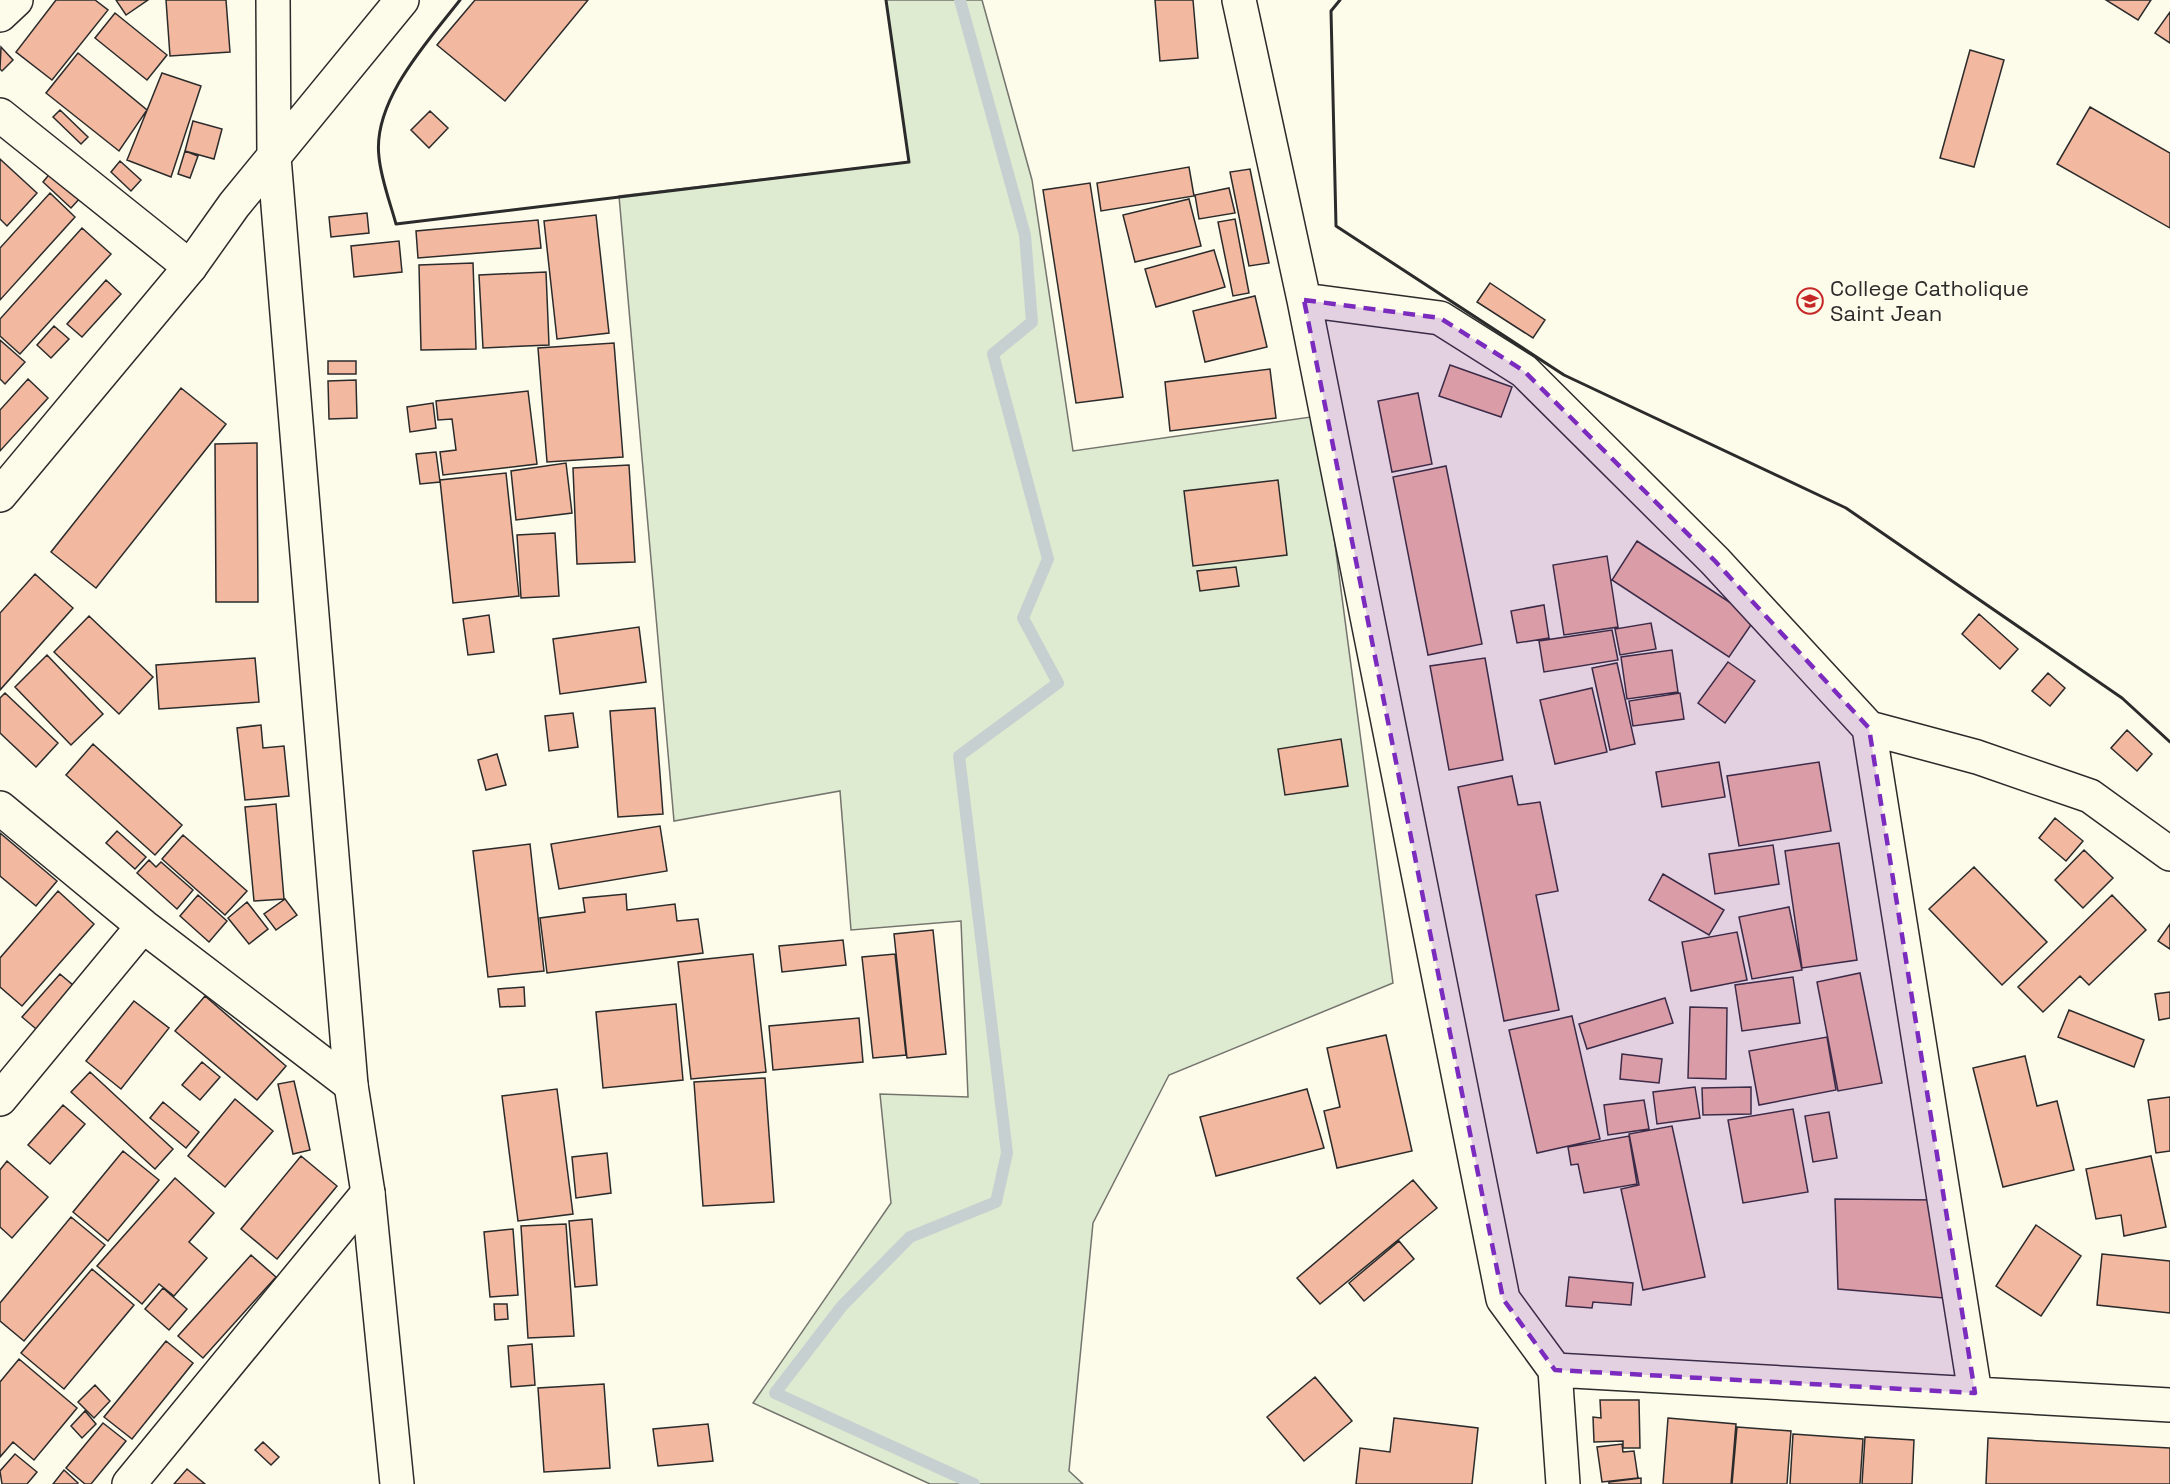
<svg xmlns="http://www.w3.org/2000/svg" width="2170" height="1484" viewBox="0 0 2170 1484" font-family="'Space Grotesk',sans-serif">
  <rect width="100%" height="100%" fill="#fdfbea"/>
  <path fill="#deebd1" stroke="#74746e" stroke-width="1.5" d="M886,0H982L1032,180L1073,451L1318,416L1393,983L1169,1075L1093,1223L1069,1471L1083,1484H930L753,1403L891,1203L880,1094L968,1097L961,921L851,930L840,791L674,821L619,196L909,162Z"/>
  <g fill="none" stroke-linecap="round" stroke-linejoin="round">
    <path stroke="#c7d0d0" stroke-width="12" d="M960,0L1025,235L1032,322L993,354L1048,559L1023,618L1058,683L959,756L1007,1153L996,1202L910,1237L842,1306L775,1393L974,1484"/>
  </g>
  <path fill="#f2b8a0" stroke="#2b2b2b" stroke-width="1.5" d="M56,0H95L108,10L52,80L16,52Z
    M116,0H148L126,15Z
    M166,0H226L230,52L170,56Z
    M475,0H588L505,101L437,45Z
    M1155,0H1193L1198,58L1160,61Z
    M2106,0H2151L2138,20Z
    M2170,12V43L2155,33Z
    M115,13L167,55L147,80L95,38Z
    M1,47L13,60L2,71L0,69Z
    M1970,50L2004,60L1974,167L1940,158Z
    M78,53L147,110L119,151L46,93Z
    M162,73L201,86L171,177L127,160Z
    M2090,107L2170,153V228L2057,164Z
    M60,110L88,137L81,144L53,117Z
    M430,111L448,128L429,148L411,130Z
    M193,121L222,129L214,159L185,151Z
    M185,151L198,156L190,178L178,174Z
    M0,159L37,193L7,226L0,219Z
    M120,161L141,180L131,191L111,172Z
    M1189,167L1194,196L1101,211L1097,183Z
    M1250,169L1269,263L1249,266L1230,172Z
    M52,171L81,197L71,208L43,182Z
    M1090,183L1123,397L1076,403L1043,190Z
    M1229,188L1235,213L1199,219L1195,195Z
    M50,193L75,217L0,300V248Z
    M1189,199L1201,246L1135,262L1123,215Z
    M367,213L369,233L331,237L329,217Z
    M596,215L609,333L557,339L544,221Z
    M1235,219L1249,293L1233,296L1218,222Z
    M538,220L541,248L418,258L416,231Z
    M82,228L111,254L20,354L0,336V319Z
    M399,241L402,272L354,277L351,246Z
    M1214,250L1225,287L1156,307L1145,269Z
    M473,263L476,349L421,350L419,265Z
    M546,272L549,345L483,348L479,275Z
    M106,280L121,294L82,337L67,324Z
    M1490,283L1545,320L1533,338L1477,302Z
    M1255,296L1267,347L1205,362L1193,311Z
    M54,326L69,339L51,358L37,345Z
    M0,340L25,362L5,384L0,379Z
    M614,343L623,457L547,462L538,348Z
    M328,361H356V374H328Z
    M1450,365L1512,387L1501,417L1439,396Z
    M1270,369L1276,418L1170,431L1165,382Z
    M28,379L48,398L0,451V410Z
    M356,380L357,418L329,419L328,381Z
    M181,388L226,424L96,588L51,552Z
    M528,391L537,464L443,475L440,452L456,450L452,419L438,420L436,401Z
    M1418,393L1432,464L1392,472L1378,401Z
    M433,403L436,428L410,432L407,407Z
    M257,443L258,602H216L215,444Z
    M436,452L440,482L420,484L416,454Z
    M566,463L572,513L516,520L511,471Z
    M629,465L635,562L577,564L573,468Z
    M1446,466L1482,644L1428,655L1393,477Z
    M506,473L519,596L453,603L440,480Z
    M1278,480L1287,555L1193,566L1184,491Z
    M555,533L559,596L521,598L517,535Z
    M1637,541L1755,619L1729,657L1612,580Z
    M1607,556L1618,627L1564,635L1553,565Z
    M1236,567L1239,586L1200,591L1197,571Z
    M35,574L73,608L0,690V613Z
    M1544,605L1549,638L1517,643L1511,611Z
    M1979,614L2018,649L2000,669L1962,634Z
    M489,615L494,652L468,655L463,619Z
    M89,616L153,677L119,714L54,652Z
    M1651,623L1656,649L1620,655L1615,629Z
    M639,627L646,682L560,694L553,639Z
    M1612,630L1618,660L1544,672L1539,641Z
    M1672,650L1678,692L1627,699L1621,657Z
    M47,655L103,714L71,745L15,687Z
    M255,658L259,702L159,709L156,665Z
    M1485,658L1503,760L1449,770L1430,666Z
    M1728,662L1755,681L1725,723L1698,703Z
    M1617,663L1635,744L1610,750L1592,668Z
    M2048,673L2065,688L2050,706L2032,691Z
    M1592,688L1607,752L1555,764L1540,700Z
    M5,693L58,743L36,767L0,733V698Z
    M1680,693L1684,719L1633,726L1629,701Z
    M655,708L663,814L618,817L610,711Z
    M573,713L578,747L549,751L545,716Z
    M261,725L263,748L284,746L289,796L245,800L237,728Z
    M2127,730L2152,754L2137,771L2111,748Z
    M1341,739L1348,786L1285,795L1278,749Z
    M93,744L182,825L155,855L66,775Z
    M497,754L506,785L486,790L478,760Z
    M1719,762L1725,797L1662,807L1656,772Z
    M1819,762L1831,831L1739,846L1727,776Z
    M1512,776L1518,805L1540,802L1558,891L1536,895L1559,1010L1504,1021L1458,787Z
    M276,804L284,899L254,901L245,807Z
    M2055,818L2083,841L2066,861L2039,838Z
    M660,826L667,871L559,889L551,844Z
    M117,831L146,857L135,869L106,843Z
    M0,833L57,881L36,906L0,876Z
    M183,835L247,891L225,915L162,859Z
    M1839,843L1857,960L1802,968L1785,851Z
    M530,844L544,971L488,977L473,851Z
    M1773,845L1779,884L1715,894L1709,854Z
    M2084,850L2113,878L2083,908L2055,880Z
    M149,860L156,867L161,862L193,890L177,909L137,873Z
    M1974,867L2047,942L2002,985L1929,909Z
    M1663,874L1724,910L1709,935L1649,900Z
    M58,891L94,924L22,1006L0,987V958Z
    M626,894L627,910L675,904L677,921L698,919L703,953L547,973L540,918L585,912L583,898Z
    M198,895L227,921L209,942L180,916Z
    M2112,895L2146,930L2089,985L2080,976L2043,1012L2018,987Z
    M285,899L297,915L276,930L264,914Z
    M247,902L268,929L249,944L228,918Z
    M1789,907L1802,970L1752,979L1739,917Z
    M2170,924V949L2158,941Z
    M933,930L946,1054L907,1058L894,934Z
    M1737,932L1747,980L1691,991L1682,942Z
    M843,940L846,965L782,972L779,946Z
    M753,954L766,1072L691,1079L678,962Z
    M895,954L906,1055L873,1058L862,957Z
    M1860,973L1882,1083L1838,1091L1817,982Z
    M60,974L74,986L42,1034L22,1017Z
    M1793,977L1800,1023L1742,1031L1735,985Z
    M524,987L525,1006L500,1007L498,989Z
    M2170,992V1018L2159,1020L2155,994Z
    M205,996L286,1066L257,1100L175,1031Z
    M1665,998L1673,1023L1587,1049L1579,1024Z
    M134,1001L169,1028L121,1089L86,1061Z
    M676,1004L683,1080L603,1088L596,1012Z
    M1690,1007L1727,1008L1726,1079L1688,1078Z
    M2069,1010L2144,1040L2134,1067L2058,1037Z
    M1572,1016L1600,1139L1537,1153L1509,1030Z
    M859,1018L863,1062L773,1070L769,1026Z
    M1386,1035L1412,1151L1337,1168L1324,1111L1340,1107L1327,1048Z
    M1827,1037L1836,1090L1759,1105L1749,1051Z
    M1622,1054L1662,1059L1659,1083L1620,1079Z
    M2025,1056L2037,1106L2057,1101L2074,1170L2003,1187L1973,1068Z
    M202,1062L220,1077L200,1100L182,1085Z
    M90,1072L173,1149L155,1169L71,1092Z
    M765,1078L774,1202L703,1206L694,1082Z
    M294,1081L310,1150L293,1154L278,1084Z
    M1695,1087L1700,1118L1657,1124L1653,1092Z
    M1751,1087V1114L1703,1115L1702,1088Z
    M557,1089L573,1214L518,1221L502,1096Z
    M1307,1089L1324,1148L1216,1176L1200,1117Z
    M2170,1097V1151L2156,1153L2148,1100Z
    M235,1099L273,1131L225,1187L188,1156Z
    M1644,1100L1649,1129L1608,1135L1604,1105Z
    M163,1102L199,1132L186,1148L150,1118Z
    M63,1105L85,1124L50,1164L28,1145Z
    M1793,1109L1808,1192L1743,1203L1728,1120Z
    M1829,1112L1837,1158L1813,1162L1805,1116Z
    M1672,1126L1705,1277L1643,1290L1621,1189L1639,1185L1629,1134Z
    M1629,1136L1637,1184L1584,1193L1578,1164L1571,1165L1568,1147Z
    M123,1151L159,1180L108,1241L73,1212Z
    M607,1153L611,1193L576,1198L572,1157Z
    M301,1156L337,1186L277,1259L241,1229Z
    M2151,1156L2166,1227L2124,1236L2121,1215L2096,1219L2086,1169Z
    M7,1161L48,1197L12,1238L0,1227V1170Z
    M175,1178L214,1213L189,1242L207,1258L174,1296L159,1284L142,1304L97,1266Z
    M1413,1180L1437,1208L1320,1304L1297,1278Z
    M1835,1199L1938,1200L1944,1298L1838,1289Z
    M71,1217L105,1245L24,1341L0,1321V1303Z
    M592,1219L597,1285L575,1287L569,1221Z
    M566,1224L574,1336L528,1338L521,1226Z
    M2036,1225L2081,1256L2041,1316L1996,1286Z
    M513,1229L518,1295L490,1297L484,1232Z
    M1399,1241L1414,1259L1364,1301L1349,1283Z
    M2102,1254L2170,1261V1313L2097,1305Z
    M251,1255L276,1277L203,1358L178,1336Z
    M92,1269L134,1305L64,1389L21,1353Z
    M1569,1277L1633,1283L1631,1305L1593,1302L1592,1308L1566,1306Z
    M163,1288L187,1309L169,1330L145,1309Z
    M494,1304H507L508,1319L495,1320Z
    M166,1341L193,1363L132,1439L104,1417Z
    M532,1344L535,1385L511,1387L508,1346Z
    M19,1359L77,1408L34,1460L13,1442L0,1457V1382Z
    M1315,1377L1352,1421L1304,1461L1267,1417Z
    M604,1384L610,1468L544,1472L538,1388Z
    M95,1385L110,1401L94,1418L78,1402Z
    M1600,1400H1639L1640,1448H1623V1441L1594,1442L1593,1417L1601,1418Z
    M85,1411L96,1424L82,1438L71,1426Z
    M1394,1418L1478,1428L1472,1484H1356L1360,1448L1390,1452Z
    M1668,1418L1736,1424L1731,1484H1663Z
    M103,1423L126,1441L91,1484H85L66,1468Z
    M708,1424L713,1461L658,1466L653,1429Z
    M1737,1427L1791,1431L1787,1484H1732Z
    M1793,1434L1863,1439L1860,1484H1790Z
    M1865,1437L1914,1440L1912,1484H1862Z
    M1988,1438L2170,1448V1484H1986Z
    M263,1442L279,1457L271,1465L255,1450Z
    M1622,1444L1623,1452L1634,1451L1638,1478L1602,1482L1597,1447Z
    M15,1454L37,1472L27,1484H2L0,1471Z
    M187,1469L205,1484H174Z
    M64,1470L78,1483L77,1484H53Z
    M1641,1478V1484H1609V1482Z"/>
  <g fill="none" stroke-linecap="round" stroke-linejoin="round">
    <g stroke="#2b2b2b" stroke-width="36">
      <path id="street" d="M1239,0L1304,300L1503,1299L1555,1370L1563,1484
        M0,15L16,0
        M0,115L190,267
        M1304,300L1440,318L1524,371L1715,561L1869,728L1977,757L2090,796L2170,854
        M1869,728L1975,1393
        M0,808L143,926L351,1085
        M0,1099L143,926
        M1555,1370L2170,1405
        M129,1484L368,1193"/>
    </g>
    <g stroke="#2b2b2b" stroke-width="36">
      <path id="secondary" d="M273,0L274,157L351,1085L368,1193L397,1484
        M0,495L190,267L234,205L402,0"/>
    </g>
    <use href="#street" stroke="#fdfbea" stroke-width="33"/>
    <use href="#secondary" stroke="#fdfbea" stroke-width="33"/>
    <path stroke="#2b2b2b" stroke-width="3" d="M460,0C428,41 372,101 379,157C381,179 390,202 396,224L909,162L886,0
      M1340,0L1331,11L1336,226L1564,375L1846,508L2122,698L2170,742"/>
  </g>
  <path fill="#7b2cbf" fill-opacity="0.2" stroke="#7b2cbf" stroke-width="4.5" stroke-dasharray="12 8" stroke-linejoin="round" d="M1304,300L1440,318L1524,371L1715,561L1869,728L1975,1393L1555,1370L1503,1299Z"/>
  <defs>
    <g id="school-ring" transform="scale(1.35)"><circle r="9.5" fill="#fdfbea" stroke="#c62828" stroke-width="1.5"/><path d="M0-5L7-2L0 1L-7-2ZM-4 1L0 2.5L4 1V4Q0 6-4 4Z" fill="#c62828"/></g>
  </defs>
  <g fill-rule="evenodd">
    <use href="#school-ring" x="1810" y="301"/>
  </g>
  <g text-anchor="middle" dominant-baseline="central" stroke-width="4.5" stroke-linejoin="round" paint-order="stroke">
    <g font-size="22" fill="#2b2b2b" stroke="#fdfbea" text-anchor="start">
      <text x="1830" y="288">College Catholique<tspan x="1830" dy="25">Saint Jean</tspan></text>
    </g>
  </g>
</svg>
